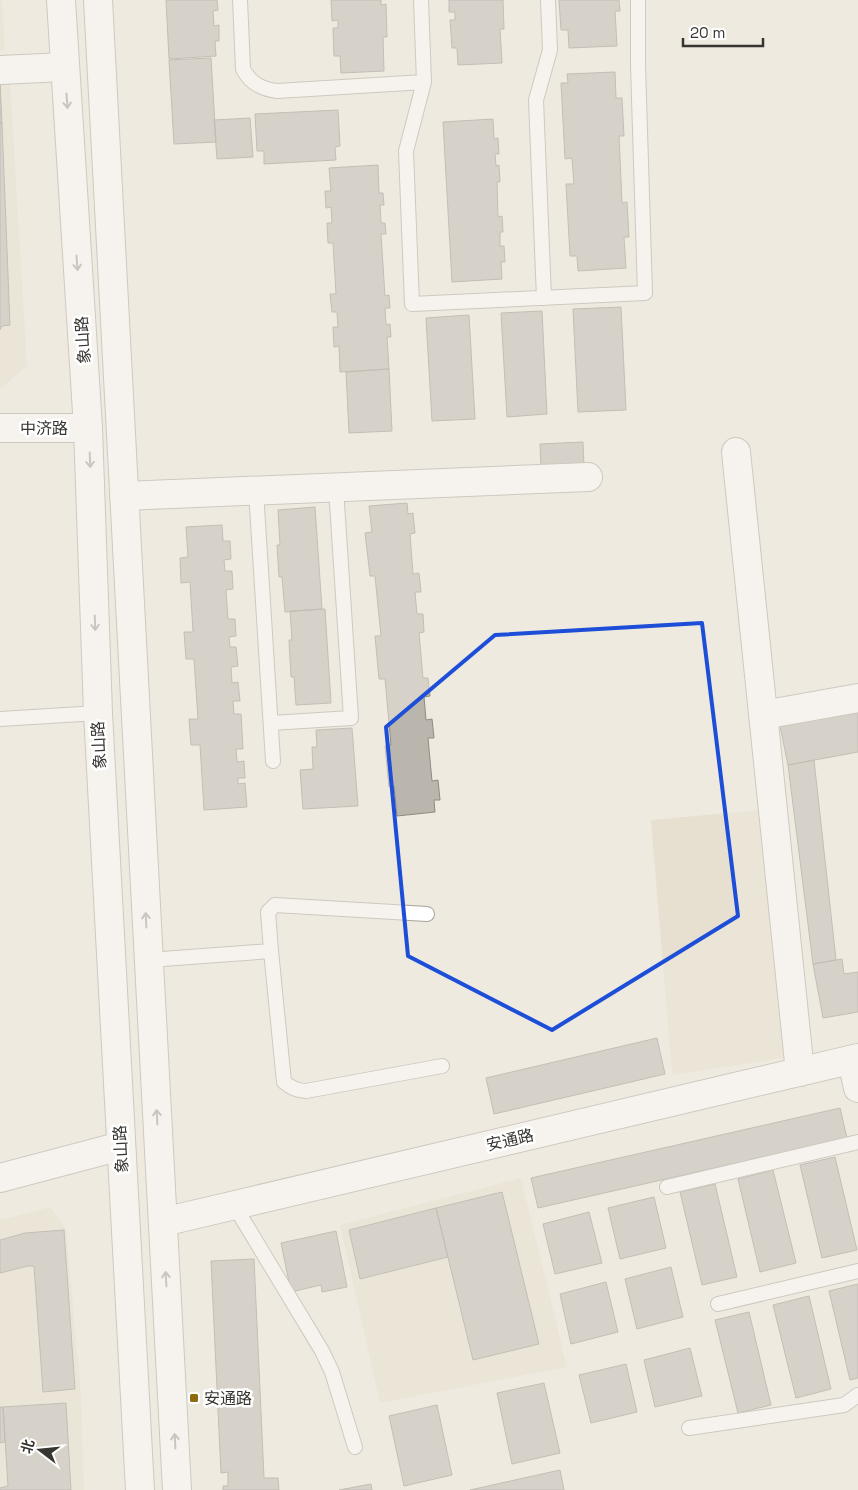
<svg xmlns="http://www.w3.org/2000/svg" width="858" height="1490" viewBox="0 0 858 1490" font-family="'Space Grotesk','Noto Sans SC',sans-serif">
  <rect width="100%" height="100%" fill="#efeae0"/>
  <path fill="#e7dfcf" d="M0,0H2L5,50H0Z
    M9,64L27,366L0,389V65Z
    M762,810L784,1058L672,1075L651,820Z
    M521,1178L567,1367L380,1403L340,1225Z
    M50,1207L66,1229L81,1395L84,1490H0V1220Z"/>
  <path fill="#bbb6ad" stroke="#8f8b82" d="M166,0H217L218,10L213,11L214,26L219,25V41H215L216,56L169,59Z
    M331,0H381V5L386,4L387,37H383L384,71L341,73L340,56H334L333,28H338V20L332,21Z
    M449,0H503L504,29H500L502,63L458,65L457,48H452L450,20H455V12H449Z
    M559,0H619L620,11H615L617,46L569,48L568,30H561Z
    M211,58L216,142L174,144L169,60Z
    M615,72L616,98H622L624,136H619L622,203L627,202L629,237H624L626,268L578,271L577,256H570L566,184H574L572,158L565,159L561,83H568L567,74Z
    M0,81L2,123H0Z
    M338,110L340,146L335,147L336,160L264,164V151H257L255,114Z
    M250,118L253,157L217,159L214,120Z
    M493,119L494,139L498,138L499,154H495L496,166L499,165L500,182H497L498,217L502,216L503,232H500V246H504L505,262H501L502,279L452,282L443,122Z
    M0,123H2L10,325L2,326L0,330Z
    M378,165L379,193H383L384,205H380L381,223H385L386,234H381L385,296L389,295L390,308H385L386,325L390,324L391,337H387L389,369L340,372L339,346L334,347L333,327H338L337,312H332L330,294H336L333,243H328L327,223H332L331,207L326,208L325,191H331L329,168Z
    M621,307L626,410L578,412L573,309Z
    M542,311L547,414L507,417L501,313Z
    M469,315L475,419L432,421L426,318Z
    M389,369L392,431L349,433L346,372Z
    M583,442L584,467L541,469L540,444Z
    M407,503L408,514L413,513L415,533L410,534L413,574L419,573L421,592H415L417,614H423L424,632L419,633L423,678H428L430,696L424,697L426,720L432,719L434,738H428L432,781L438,780L440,800H434L435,812L397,816L394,786L389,787L385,746L391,745L385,679H379L375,636H381L375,576H370L365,533L372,532L369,506Z
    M315,507L322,609L285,612L282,577H279L277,545H280L278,510Z
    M222,525L223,541H230L231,559L224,560L225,571H232L233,589L226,590L228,619H235L236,636L229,637L230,647H236L238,666L231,667L232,683L238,682L240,701H233L234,714H241L243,749H236L237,762L244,761L245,778H238V784L245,783L247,807L204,810L200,745H191L189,719H198L194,659H186L184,632H193L190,582L181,583L180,558L188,557L186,527Z
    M325,609L331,703L296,705L294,677H291L289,640H292L290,611Z
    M858,711V752L788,765L780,726Z
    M352,728L358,806L303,809L300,770L313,769L312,747H317L316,730Z
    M814,760L836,960L813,964L788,765Z
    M842,959L844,974L858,972V1012L823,1018L813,964Z
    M657,1038L665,1074L494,1114L486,1078Z
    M840,1108L847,1138L538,1208L531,1178Z
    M835,1157L857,1250L822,1258L800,1165Z
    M773,1170L796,1263L760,1272L738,1179Z
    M715,1184L737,1277L702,1285L680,1192Z
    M502,1192L539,1344L473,1360L436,1208Z
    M654,1197L666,1248L620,1259L608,1208Z
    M436,1208L448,1257L360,1279L349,1230Z
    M589,1212L602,1263L555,1274L543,1224Z
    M64,1230L75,1389L43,1392L34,1266H28L0,1273V1240L25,1233Z
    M336,1231L347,1287L322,1292L321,1285L291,1292L281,1243Z
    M254,1259L264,1478H278L279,1490H223V1486H228V1472L221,1473L211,1261Z
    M671,1267L683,1317L637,1329L625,1279Z
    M606,1282L618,1332L571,1344L560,1294Z
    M858,1284V1378L850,1380L829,1291Z
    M809,1296L831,1389L796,1398L773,1305Z
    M749,1312L771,1405L738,1413L715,1320Z
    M690,1348L702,1396L655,1407L644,1360Z
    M626,1364L637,1412L591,1423L579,1375Z
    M544,1383L560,1453L512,1464L497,1393Z
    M66,1403L71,1490H0V1488L8,1486L3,1407Z
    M437,1405L452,1475L404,1486L389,1416Z
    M0,1407H3L5,1442L0,1443Z
    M560,1470L564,1490H470Z
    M371,1484L372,1490H339Z"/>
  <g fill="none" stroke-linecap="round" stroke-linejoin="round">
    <g stroke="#a7a39a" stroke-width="16">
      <path id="service" d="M240,0L243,69C250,83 261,89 277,91L424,82
        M421,0L424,82L406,151L412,304L645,293L638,65V0
        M544,298L536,100L550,50L548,0
        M256,491L273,761
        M0,719L98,713
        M271,723L351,718L336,488
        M427,914L275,905L268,912L271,951L284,1082C291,1088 297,1091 306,1091L442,1066
        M149,960L271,951
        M667,1187L858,1142
        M234,1205L322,1351L332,1372L355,1447
        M718,1304L858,1271
        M689,1428L844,1405L858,1395"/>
    </g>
    <g stroke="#a7a39a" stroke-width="30">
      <path id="minor" d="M0,70L64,67
        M736,452L800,1072
        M124,496L588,477
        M763,715L858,698
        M852,1060L858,1088
        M0,1178L121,1146"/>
    </g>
    <g stroke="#a7a39a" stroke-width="30">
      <path id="tertiary" d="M61,0L88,428L98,713L140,1490
        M98,0L177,1490
        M0,428H88
        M163,1222L858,1058"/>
    </g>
    <use href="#service" stroke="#fff" stroke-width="14"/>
    <use href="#minor" stroke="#fff" stroke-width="28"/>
    <use href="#tertiary" stroke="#fff" stroke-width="28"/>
  </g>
  <defs><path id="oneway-shaft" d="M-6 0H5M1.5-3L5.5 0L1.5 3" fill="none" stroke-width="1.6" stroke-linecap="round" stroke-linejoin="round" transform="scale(1.25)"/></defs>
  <g stroke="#9b9a98">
    <use href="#oneway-shaft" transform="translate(67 101) rotate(86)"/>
    <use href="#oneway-shaft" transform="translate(77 263) rotate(86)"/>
    <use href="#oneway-shaft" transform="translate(90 460) rotate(88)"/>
    <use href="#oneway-shaft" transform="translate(95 623) rotate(88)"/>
    <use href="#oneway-shaft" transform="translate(146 920) rotate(-93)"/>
    <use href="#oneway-shaft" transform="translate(157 1117) rotate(-93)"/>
    <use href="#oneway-shaft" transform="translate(166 1279) rotate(-93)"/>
    <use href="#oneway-shaft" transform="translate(175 1441) rotate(-93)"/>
  </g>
  <path d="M0 0H858V1490H0ZM702,623L738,916L552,1030L408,956L386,727L495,635Z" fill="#efeae0" fill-opacity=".55" fill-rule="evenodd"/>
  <path fill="none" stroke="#1d4ed8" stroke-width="4" stroke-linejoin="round" d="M702,623L738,916L552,1030L408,956L386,727L495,635Z"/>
  <rect fill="#8e6b0e" stroke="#fff" stroke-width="2" x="189" y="1393" width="10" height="10" rx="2.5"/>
  <g text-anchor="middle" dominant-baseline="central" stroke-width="5" stroke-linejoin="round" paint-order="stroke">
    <g font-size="16" fill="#373531" stroke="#fff">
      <text transform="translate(83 340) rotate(-94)">象山路</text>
      <text x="44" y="428">中济路</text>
      <text transform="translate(99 745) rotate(-93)">象山路</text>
      <text transform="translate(510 1140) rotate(-13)">安通路</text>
      <text transform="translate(121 1149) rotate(-93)">象山路</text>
    </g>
    <g font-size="16" fill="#373531" stroke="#fff" text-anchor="start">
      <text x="204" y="1398">安通路</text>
    </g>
  </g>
  <g transform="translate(40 1450) rotate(286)" stroke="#ffffff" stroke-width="4" paint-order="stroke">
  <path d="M0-4L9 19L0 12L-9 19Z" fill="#373531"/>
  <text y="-8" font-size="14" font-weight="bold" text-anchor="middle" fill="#373531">北</text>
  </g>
  <path d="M683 38v8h80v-8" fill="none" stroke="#373531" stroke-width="2.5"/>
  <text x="690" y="38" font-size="15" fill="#373531" stroke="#ffffff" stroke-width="4" paint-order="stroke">20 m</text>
</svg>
